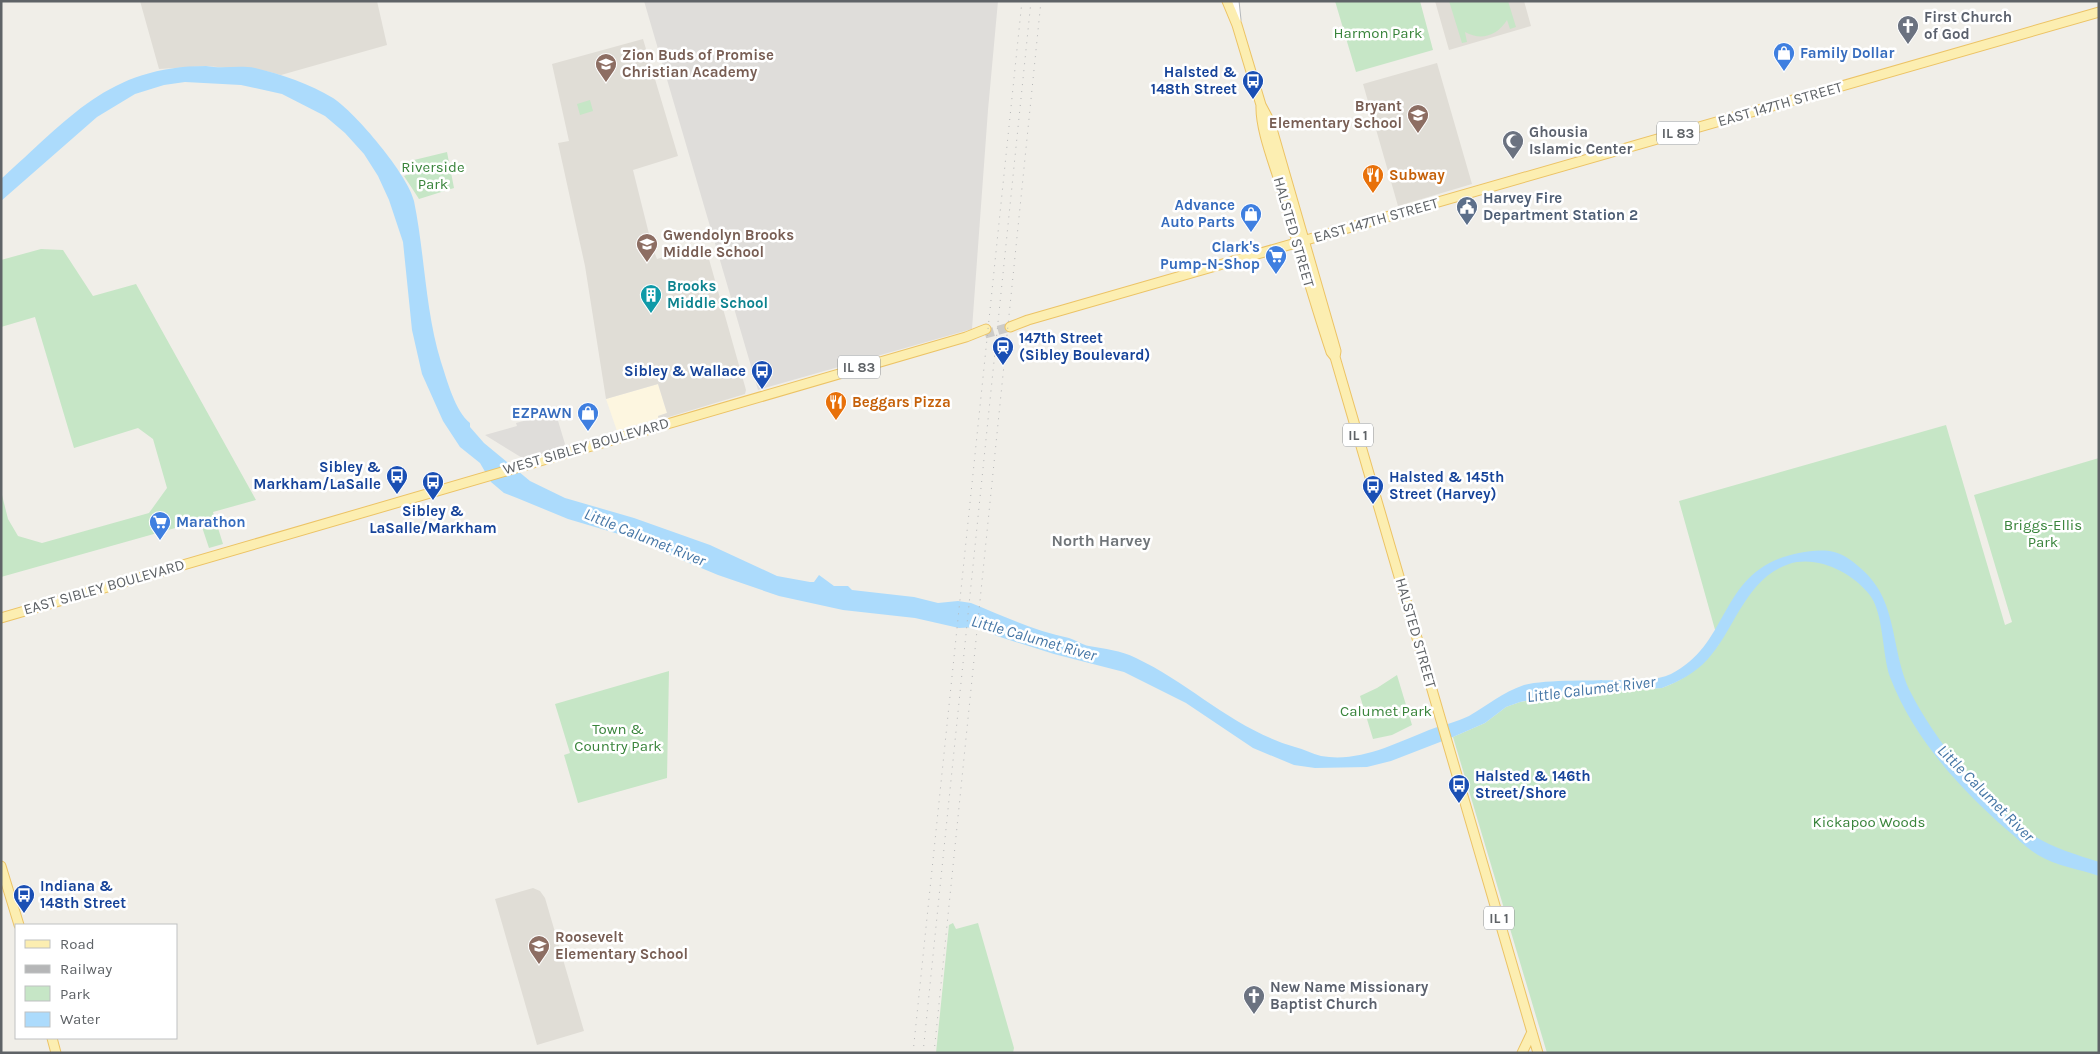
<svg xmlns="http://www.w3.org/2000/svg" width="2100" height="1054" viewBox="0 0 2100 1054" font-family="Karla,sans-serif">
  <rect width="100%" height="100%" fill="#f0eee8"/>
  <path fill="#fdf6e0" d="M658,384L667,413L658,416L659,418L617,431L606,399Z"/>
  <path fill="#dfddda" d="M644,1H998L988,110L972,329L758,390Z
    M553,413L556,414L565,444L562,448L524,459L485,435L517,426L516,423Z"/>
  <path fill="#e0ddd6" d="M140,1H377L387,45L281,75L266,71L206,66L159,69Z
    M1435,1H1524L1531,26L1449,50Z
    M643,39L678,156L633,170L652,246L657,259L705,245L746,390L745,394L659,420L658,416L667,413L658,384L606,399L585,266L558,143L569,141L552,64Z
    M1437,63L1472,184L1398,206L1363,84Z
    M533,888L540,891L545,898L584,1031L537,1045L495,899Z"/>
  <path fill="#c6e6c6" d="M1335,1H1420L1433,50L1356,72Z
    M1449,1H1508L1516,27L1510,29L1507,20C1497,36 1481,41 1465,32L1467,42L1462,43Z
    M590,100L593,111L580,115L577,104Z
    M447,152L454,188L419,199L404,176L416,171L414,160Z
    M41,249L63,250L93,296L136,284L256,500L213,512L223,544L209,548L200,521L1,577V491L8,519L18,536L42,543L149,513L167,488L153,439L138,428L74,448L35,317L1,327V260Z
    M1946,425L2005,625L2012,622L1974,495L2099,458V1053H1547L1453,737L1485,723L1506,707L1520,702L1556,696L1662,688C1687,679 1704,664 1719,644L1679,501Z
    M669,671L667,778L578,803L564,755L570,753L555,704Z
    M1397,675L1412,725L1392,735L1373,739L1360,696L1377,688Z
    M953,923L956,929L978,923L1014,1048L1013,1053H936L949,925Z"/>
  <path fill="#acdbfc" d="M206,66C223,69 239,65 255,68C281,74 310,84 333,98C355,112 409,176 414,201C425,255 425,310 441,362C447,380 455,411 470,423V427L484,443L530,481L565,498L634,518L710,545L777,576L810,582H814L819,575L834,586H848L852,590L914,597L938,603L958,601L971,603C1003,616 1035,631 1069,638C1076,640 1082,645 1089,646C1105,649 1120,650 1136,658C1191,684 1235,730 1295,747C1304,749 1312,754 1321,756C1359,763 1396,743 1429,730C1442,725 1457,722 1469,716C1488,705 1503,692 1524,685C1547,679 1597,681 1622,680C1639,679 1656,681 1671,674C1733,643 1717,569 1799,553C1810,551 1823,549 1834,552C1843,554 1851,560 1858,566C1900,599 1889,649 1911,693C1935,740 1988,808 2034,836C2054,848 2077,855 2099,862V876C2079,869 2056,866 2038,855C2026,848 2017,838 2006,829C1959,788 1913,737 1890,677C1882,655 1884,612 1869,594C1851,572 1817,555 1789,564C1745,579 1735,630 1707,660C1695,673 1678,682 1662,688L1556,695L1520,702L1506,707L1485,723L1453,737L1391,761L1367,767L1315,768L1294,765L1253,748L1186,703L1124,672L1054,654L997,636L979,627L959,628L915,618L843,610L779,596L718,575L622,535L568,519L517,498L504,493L491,482L480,463L460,447L443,421L422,374L412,330L403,242L389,200L378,176L364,154L345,133L325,116L282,94L241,85L185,82L164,85L135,94L97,117L1,201V179C69,119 108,66 206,66Z"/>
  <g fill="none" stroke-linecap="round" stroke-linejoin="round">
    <path stroke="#cccbc8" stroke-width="9" stroke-dasharray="9 4.5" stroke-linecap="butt" d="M985,334L1010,327"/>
    <g stroke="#b5b8bb" stroke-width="9">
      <path id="minor" d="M1235,1L1237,20"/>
    </g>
    <g stroke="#ecc365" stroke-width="11">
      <path id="major" d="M1227,1L1237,25L1261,105C1260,129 1274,163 1281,187C1297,242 1313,298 1331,352L1335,357
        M1261,105L1270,122L1336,351L1335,357L1538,1053
        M1010,327L1028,320L2099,12
        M1,618L966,337L986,329
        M1,866L19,925
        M52,1038L56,1053
        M1522,1053L1532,1032"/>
    </g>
    <use href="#minor" stroke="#fff" stroke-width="7"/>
    <use href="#major" stroke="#fceeb1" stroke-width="9"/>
    <path stroke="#b5b6b7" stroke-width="1" stroke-dasharray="1 6" stroke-linecap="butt" d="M913,1053L1022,1
      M923,1053L1031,1
      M934,1053L1041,1"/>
  </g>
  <defs>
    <g id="church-pin" transform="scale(1.125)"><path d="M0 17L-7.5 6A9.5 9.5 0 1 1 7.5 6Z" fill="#6b7280" stroke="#fff"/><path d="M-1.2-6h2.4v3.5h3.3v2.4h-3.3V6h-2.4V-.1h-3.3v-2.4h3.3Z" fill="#fff"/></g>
    <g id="shop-pin" transform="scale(1.125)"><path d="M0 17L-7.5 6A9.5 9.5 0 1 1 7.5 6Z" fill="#3f7fe0" stroke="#fff"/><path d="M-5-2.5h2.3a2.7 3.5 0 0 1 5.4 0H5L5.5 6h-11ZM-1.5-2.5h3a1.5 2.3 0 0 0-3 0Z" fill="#fff"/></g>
    <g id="school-pin" transform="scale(1.125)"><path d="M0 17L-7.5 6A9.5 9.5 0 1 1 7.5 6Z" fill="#8d6e63" stroke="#fff"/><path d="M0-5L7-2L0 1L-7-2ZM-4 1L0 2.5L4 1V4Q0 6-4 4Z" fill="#fff"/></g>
    <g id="bus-pin" transform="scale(1.125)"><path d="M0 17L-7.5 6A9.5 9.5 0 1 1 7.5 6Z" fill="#1a4fb4" stroke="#fff"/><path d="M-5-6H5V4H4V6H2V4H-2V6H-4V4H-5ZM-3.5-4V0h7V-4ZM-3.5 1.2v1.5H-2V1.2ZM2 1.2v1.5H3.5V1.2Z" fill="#fff"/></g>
    <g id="mosque-pin" transform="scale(1.125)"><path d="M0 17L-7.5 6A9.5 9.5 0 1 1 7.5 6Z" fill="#6b7280" stroke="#fff"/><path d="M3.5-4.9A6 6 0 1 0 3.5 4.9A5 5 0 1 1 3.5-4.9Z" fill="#fff"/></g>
    <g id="restaurant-pin" transform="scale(1.125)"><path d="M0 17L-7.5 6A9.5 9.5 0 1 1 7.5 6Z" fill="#e8710a" stroke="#fff"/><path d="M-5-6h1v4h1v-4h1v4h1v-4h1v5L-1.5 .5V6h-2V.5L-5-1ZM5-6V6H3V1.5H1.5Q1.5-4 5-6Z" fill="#fff"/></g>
    <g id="civic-pin" transform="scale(1.125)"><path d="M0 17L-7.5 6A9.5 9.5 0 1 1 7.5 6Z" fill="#5c6f8a" stroke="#fff"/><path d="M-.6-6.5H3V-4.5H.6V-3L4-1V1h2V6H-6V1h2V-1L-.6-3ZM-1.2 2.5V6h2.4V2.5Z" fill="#fff"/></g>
    <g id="supermarket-pin" transform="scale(1.125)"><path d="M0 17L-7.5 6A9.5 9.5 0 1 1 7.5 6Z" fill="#3f7fe0" stroke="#fff"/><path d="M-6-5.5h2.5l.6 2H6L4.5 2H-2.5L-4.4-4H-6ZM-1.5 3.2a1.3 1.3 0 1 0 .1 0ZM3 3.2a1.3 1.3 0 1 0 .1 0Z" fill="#fff"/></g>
    <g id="building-pin" transform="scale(1.125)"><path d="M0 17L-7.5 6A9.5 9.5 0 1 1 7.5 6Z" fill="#0f9aa8" stroke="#fff"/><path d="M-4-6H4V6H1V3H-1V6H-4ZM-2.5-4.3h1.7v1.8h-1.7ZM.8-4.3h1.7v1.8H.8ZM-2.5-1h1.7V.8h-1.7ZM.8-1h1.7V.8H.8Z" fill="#fff"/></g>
    <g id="station-pin" transform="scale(1.125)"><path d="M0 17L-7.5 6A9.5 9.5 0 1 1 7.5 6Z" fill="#1a4fb4" stroke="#fff"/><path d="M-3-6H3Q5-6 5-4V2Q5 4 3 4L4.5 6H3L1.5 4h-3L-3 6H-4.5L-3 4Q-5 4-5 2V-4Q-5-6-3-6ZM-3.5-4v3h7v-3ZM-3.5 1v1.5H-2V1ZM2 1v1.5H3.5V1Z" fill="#fff"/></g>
  </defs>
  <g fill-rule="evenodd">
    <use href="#church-pin" x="1908" y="26"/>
    <use href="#shop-pin" x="1784" y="53"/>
    <use href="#school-pin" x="606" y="64"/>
    <use href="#bus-pin" x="1253" y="81"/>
    <use href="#school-pin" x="1418" y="115"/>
    <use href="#mosque-pin" x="1513" y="141"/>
    <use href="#restaurant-pin" x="1373" y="175"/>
    <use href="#civic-pin" x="1467" y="207"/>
    <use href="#shop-pin" x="1251" y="214"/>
    <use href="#school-pin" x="647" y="244"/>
    <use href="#supermarket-pin" x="1276" y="256"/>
    <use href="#building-pin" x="651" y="295"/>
    <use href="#station-pin" x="1003" y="347"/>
    <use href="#bus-pin" x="762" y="371"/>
    <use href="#restaurant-pin" x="836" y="402"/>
    <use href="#shop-pin" x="588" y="413"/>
    <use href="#bus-pin" x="397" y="476"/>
    <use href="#bus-pin" x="433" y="482"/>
    <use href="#bus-pin" x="1373" y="486"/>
    <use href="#supermarket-pin" x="160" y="522"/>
    <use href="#bus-pin" x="1459" y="785"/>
    <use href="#bus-pin" x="24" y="895"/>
    <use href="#school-pin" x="539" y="946"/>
    <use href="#church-pin" x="1254" y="996"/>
  </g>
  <g text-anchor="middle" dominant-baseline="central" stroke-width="5" stroke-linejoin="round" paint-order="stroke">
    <g fill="#fff" stroke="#8f9295" stroke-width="1">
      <rect x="1657" y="121.5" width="42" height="23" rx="4"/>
      <rect x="838" y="355.5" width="42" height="23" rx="4"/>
      <rect x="1343" y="423.5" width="30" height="23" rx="4"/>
      <rect x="1484" y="906.5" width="30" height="23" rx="4"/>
    </g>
    <g font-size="14" font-weight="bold" fill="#5f6367">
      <text x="1678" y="133">IL 83</text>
      <text x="859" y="367">IL 83</text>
      <text x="1358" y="435">IL 1</text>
      <text x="1499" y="918">IL 1</text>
    </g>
    <g font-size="15" font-weight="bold" fill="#5b616d" stroke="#fff" text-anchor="start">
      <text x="1924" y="17">First Church<tspan x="1924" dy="17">of God</tspan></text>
      <text x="1529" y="132">Ghousia<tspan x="1529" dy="17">Islamic Center</tspan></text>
      <text x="1270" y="987">New Name Missionary<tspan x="1270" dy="17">Baptist Church</tspan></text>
    </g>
    <g font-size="15" fill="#39843b" stroke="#fff">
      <text x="1378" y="33">Harmon Park</text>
      <text x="433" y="167">Riverside<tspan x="433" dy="17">Park</tspan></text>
      <text x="2043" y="525">Briggs-Ellis<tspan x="2043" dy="17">Park</tspan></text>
      <text x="1386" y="711">Calumet Park</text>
      <text x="618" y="729">Town &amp;<tspan x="618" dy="17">Country Park</tspan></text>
      <text x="1869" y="822">Kickapoo Woods</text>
    </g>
    <g font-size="15" font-weight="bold" fill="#366cbe" stroke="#fff" text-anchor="end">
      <text x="1800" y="53" text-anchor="start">Family Dollar</text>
      <text x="1235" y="205">Advance<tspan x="1235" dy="17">Auto Parts</tspan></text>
      <text x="1260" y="247">Clark's<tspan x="1260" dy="17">Pump-N-Shop</tspan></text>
      <text x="572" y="413">EZPAWN</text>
      <text x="176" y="522" text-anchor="start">Marathon</text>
    </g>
    <g font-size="15" font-weight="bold" fill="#785e54" stroke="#fff" text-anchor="start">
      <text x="622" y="55">Zion Buds of Promise<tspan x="622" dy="17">Christian Academy</tspan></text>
      <text x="1402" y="106" text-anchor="end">Bryant<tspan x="1402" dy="17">Elementary School</tspan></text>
      <text x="663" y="235">Gwendolyn Brooks<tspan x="663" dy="17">Middle School</tspan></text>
      <text x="555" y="937">Roosevelt<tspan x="555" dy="17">Elementary School</tspan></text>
    </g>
    <g font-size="15" font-weight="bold" fill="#164399" stroke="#fff" text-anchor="start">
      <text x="1237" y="72" text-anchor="end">Halsted &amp;<tspan x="1237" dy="17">148th Street</tspan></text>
      <text x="1019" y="338">147th Street<tspan x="1019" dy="17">(Sibley Boulevard)</tspan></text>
      <text x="746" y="371" text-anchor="end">Sibley &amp; Wallace</text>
      <text x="381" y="467" text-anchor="end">Sibley &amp;<tspan x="381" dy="17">Markham/LaSalle</tspan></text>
      <text x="1389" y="477">Halsted &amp; 145th<tspan x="1389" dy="17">Street (Harvey)</tspan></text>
      <text x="433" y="511" text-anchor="middle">Sibley &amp;<tspan x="433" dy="17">LaSalle/Markham</tspan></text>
      <text x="1475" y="776">Halsted &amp; 146th<tspan x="1475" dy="17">Street/Shore</tspan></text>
      <text x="40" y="886">Indiana &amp;<tspan x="40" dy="17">148th Street</tspan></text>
    </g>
    <g font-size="15" fill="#5f6367" stroke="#fff">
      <text transform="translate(1780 104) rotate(-16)">EAST 147TH STREET</text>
      <text transform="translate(1376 220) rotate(-16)">EAST 147TH STREET</text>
      <text transform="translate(1294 232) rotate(74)">HALSTED STREET</text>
      <text transform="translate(586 446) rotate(-16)">WEST SIBLEY BOULEVARD</text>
      <text transform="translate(104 587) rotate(-16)">EAST SIBLEY BOULEVARD</text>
      <text transform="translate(1416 633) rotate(74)">HALSTED STREET</text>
    </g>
    <g font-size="15" font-weight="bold" fill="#c56008" stroke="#fff" text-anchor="start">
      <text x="1389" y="175">Subway</text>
      <text x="852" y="402">Beggars Pizza</text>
    </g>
    <g font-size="15" font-weight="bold" fill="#4e5e75" stroke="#fff" text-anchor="start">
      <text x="1483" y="198">Harvey Fire<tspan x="1483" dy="17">Department Station 2</tspan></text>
    </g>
    <g font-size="15" font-weight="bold" fill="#0d838f" stroke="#fff" text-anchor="start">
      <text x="667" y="286">Brooks<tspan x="667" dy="17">Middle School</tspan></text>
    </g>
    <g font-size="16" font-style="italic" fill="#4576a6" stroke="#fff">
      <text transform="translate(645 537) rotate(22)">Little Calumet River</text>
      <text transform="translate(1034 638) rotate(16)">Little Calumet River</text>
      <text transform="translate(1591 689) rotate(-7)">Little Calumet River</text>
      <text transform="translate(1986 793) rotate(45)">Little Calumet River</text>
    </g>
    <g font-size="16" font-weight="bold" fill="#707579" stroke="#fff">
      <text x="1101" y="540">North Harvey</text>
    </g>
  </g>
  <rect width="2100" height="1054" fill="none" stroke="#5f6367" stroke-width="5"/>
  <rect x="15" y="924" width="162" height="115" fill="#ffffff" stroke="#bfc1c2"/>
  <rect x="25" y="940" width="25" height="8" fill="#fceeb1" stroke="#bfc1c2"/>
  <text x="60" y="949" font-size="15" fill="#5f6367">Road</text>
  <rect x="25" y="965" width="25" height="8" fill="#b5b6b7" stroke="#bfc1c2"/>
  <text x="60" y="974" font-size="15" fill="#5f6367">Railway</text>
  <rect x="25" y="986" width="25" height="15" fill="#c6e6c6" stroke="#bfc1c2"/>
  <text x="60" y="999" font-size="15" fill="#5f6367">Park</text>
  <rect x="25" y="1012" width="25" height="15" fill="#acdbfc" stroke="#bfc1c2"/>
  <text x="60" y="1024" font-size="15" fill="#5f6367">Water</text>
</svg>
